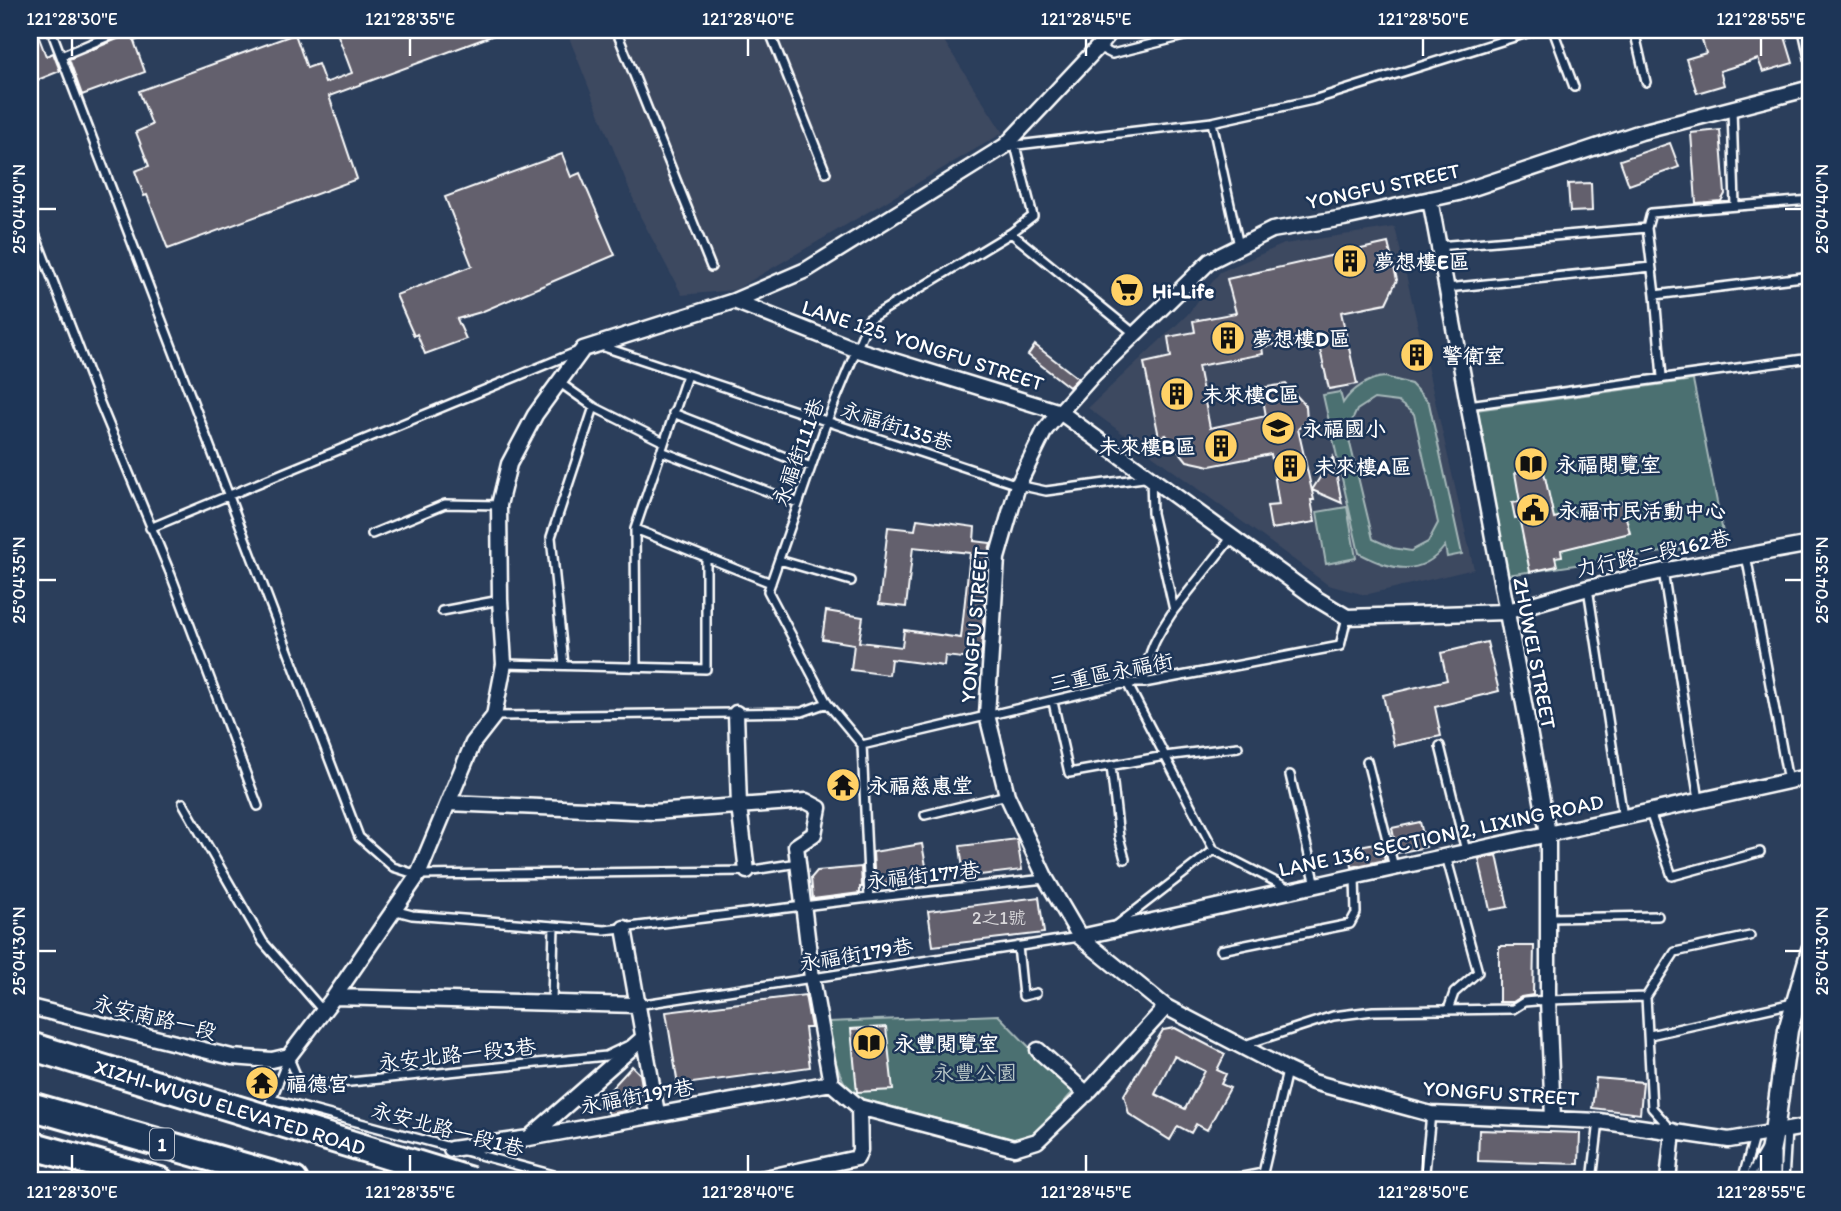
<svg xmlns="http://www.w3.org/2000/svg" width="1841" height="1211" viewBox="0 0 1841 1211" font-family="Itim,'LXGW WenKai TC',sans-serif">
  <rect width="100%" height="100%" fill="#2b3e5b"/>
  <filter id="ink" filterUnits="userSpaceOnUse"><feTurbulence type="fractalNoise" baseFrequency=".0143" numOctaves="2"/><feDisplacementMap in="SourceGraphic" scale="14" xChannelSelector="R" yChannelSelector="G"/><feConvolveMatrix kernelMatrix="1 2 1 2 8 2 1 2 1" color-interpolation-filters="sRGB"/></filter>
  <g filter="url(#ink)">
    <path fill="#3c4860" d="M566,30H937L1003,133L735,290L682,295L640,216Z
      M1395,227L1474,569L1365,595L1328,585L1088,408L1187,315L1220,272L1284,244Z"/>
    <path fill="#4b6f71" stroke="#a5b7b8" stroke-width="2" fill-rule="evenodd" d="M1385,377L1411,384L1429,403L1462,554L1447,557L1445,546C1421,578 1390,570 1359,553L1323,395L1340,392L1343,403C1352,389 1369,378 1385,377ZM1374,399L1398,402L1414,414L1438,523L1428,542L1411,551L1393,548L1373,539L1347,431L1357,410Z
      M1693,380L1725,543L1507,575L1476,410Z
      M1347,507L1356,558L1326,564L1317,512Z
      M998,1015L1073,1092L1032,1137L1012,1139L855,1097C835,1075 832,1051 829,1022Z"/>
    <path fill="#63606d" stroke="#fff" stroke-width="2" fill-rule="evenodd" d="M30,30H36L46,56L53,53L60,71L30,83Z
      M129,30H161L134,41L145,72L82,95L69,59L125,36Z
      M336,30L505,31L329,96L357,179L168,249L147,195L144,196L135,171L149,166L136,132L152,125L139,91L295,34L307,68L318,64L325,83L352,73Z
      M1699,30H1745L1749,40L1783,30L1793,63L1763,72L1758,59L1720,71L1724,85L1697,93L1686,59L1706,53Z
      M1720,130L1725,194L1721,201L1696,203L1691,133Z
      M1670,143L1679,167L1629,185L1620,160Z
      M562,154L571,177L580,173L615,255L481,312L457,319L466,339L425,354L417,334L414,336L396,295L472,266L445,197Z
      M1591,183L1592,211L1570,212L1568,184Z
      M1388,243L1397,280L1386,303L1341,312L1357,384L1329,389L1317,336L1262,347L1263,354L1198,366L1210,428L1266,416L1261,388L1286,384L1306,406L1307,421L1298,429L1314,500H1311L1315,522L1271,529L1267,506L1279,505L1271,454L1210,466L1187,461L1166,435L1159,437L1144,363L1171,357L1168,337L1195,332L1193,321L1236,313L1227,279Z
      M1035,345L1078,378L1069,387L1028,355Z
      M1540,454L1554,518L1622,502L1630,533L1561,550L1562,556L1555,557L1557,566L1530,572L1519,517L1515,518L1512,503L1520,502L1515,473L1522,471L1520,459Z
      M1333,457L1342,503L1312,490Z
      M917,519L975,527L974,541L991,543L987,557L981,660L945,656L944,666L891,659L889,675L851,670L854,644L822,639L826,611L863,617L859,642L902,647L904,630L961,638L970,553L913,547L906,607L879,604L888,527L915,530Z
      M1487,642L1499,691L1435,707L1441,736L1394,746L1383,695L1447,680L1441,653Z
      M1420,822L1426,847L1397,853L1392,828Z
      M1017,839L1022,870L964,877L960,846Z
      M1381,842L1385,860L1352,867L1349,848Z
      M922,844L928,877L875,885L873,852Z
      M1497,855L1508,907L1490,910L1479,859Z
      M861,867L862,887H860V893L813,899L811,878L817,871Z
      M1039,897L1044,933L933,946L928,911Z
      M1499,946H1534L1533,995L1521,997L1513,1002H1499Z
      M805,995L811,1028H805L810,1067L678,1085L666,1012Z
      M886,1027L893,1090L857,1092L851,1029Z
      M1175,1028L1225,1054L1217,1070L1226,1074L1221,1084L1230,1088L1207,1130L1196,1124L1191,1133L1178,1126L1170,1140L1129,1114L1124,1095L1163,1030ZM1174,1056L1205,1071L1185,1109L1155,1094Z
      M632,1066L640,1074L643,1091L625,1111L609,1114L598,1103Z
      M1596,1078L1643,1082L1640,1114L1592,1108Z
      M1479,1130L1580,1133L1579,1164L1478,1161Z"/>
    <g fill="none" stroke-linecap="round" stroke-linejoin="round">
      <g stroke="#fff" stroke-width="12">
        <path id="service" d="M51,30L359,837L393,867L418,875L747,871L798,863
          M616,30L711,267
          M769,30L826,173
          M1553,30L1574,87
          M1634,30L1646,82
          M1803,30L1811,67
          M1098,47L1112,54L1208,30
          M61,56L123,30
          M1732,109L1735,206
          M1212,122L1239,246
          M1009,146L1212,122L1313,100L1537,30
          M30,221L98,398L171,575L258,806
          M1011,233L1033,216L1015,145
          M1438,246L1647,228
          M1447,288L1651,267
          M1655,295L1811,276
          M601,346L1018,485L1046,491L1151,477L1152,513L1174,610C1156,637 1148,650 1144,683
          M687,375L635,529L771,583
          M1662,377L1655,295L1647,228L1651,213L1811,200
          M560,383L594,407L664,442
          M1468,405L1811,358
          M673,413L811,467
          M661,451L798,503
          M150,528L576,352
          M635,529L636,667
          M372,534L445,504L499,505
          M1746,555L1788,781
          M779,560L851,581
          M1663,571L1699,800
          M1588,588L1623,817
          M1174,610L1232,537
          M442,611L500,600
          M504,664L706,669V557
          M564,665L551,537L594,407
          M1053,702L1069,773L1165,756L1238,747
          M494,716L802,712L827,703
          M862,745L1127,683H1144L1340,646L1347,617
          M1440,746L1466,851
          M1367,761L1394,867
          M1111,766L1119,837L1125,859
          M1290,775L1316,885
          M183,803L263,942L323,1011
          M1650,812L1672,876L1760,852
          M925,815L1007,795
          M1214,850L1288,888
          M1446,856L1478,972L1454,993L1448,1010
          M869,898L862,745L827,703L768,591L827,421L869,319L1011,233L1135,334
          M393,910L412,915L605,930L869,898L1045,879
          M1549,918L1658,916
          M1117,925L1214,850L1127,683
          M1018,946L1023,996L1036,993
          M1221,950L1350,924L1356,913L1355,877
          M552,1001L554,926
          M637,1005L1079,937
          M1650,1035L1811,999
          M1241,1046L1333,1016L1373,1011L1513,1009L1524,1002L1548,1000L1646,997
          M289,1058L301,1087L606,1056L627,1046
          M271,1099L576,1181
          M270,1103L289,1056
          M1671,1129L1652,1108L1646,997L1675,952L1750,936
          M1776,1154V1181
          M1222,1181L1263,1173L1287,1071
          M1424,1181L1431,1114
          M1592,1181L1599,1121
          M1742,1181L1754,1137
          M1751,1181L1752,1172L1764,1151
          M1784,1181L1787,1130"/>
      </g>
      <g stroke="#fff" stroke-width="19">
        <path id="minor" d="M1811,88L1641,132L1458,193L1344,218L1272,230L1210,261L1093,375L1060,412L1045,430L1018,485L997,558L987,715L1007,795L1046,879L1080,937L1166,1007L1287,1070L1313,1082L1431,1114L1599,1121L1729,1140L1811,1126
          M1430,199L1548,833V1000L1553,1118
          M734,301L855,349L1060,412L1317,599L1347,617L1505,612L1588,588L1663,571L1811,544
          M736,713L739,806L747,871
          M448,803L654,812L806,801L819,808L814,834L796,846L812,978L831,1083L859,1107L1014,1148L1037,1141L1090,1090L1166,1007
          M624,928L657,1113
          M1080,937L1811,776
          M334,997L637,1005
          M30,1007L232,1057L272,1060L289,1056L334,997L418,875L473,743L494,716L504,664L500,600L499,505L509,464L535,415L583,349L734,301L806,270L1005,146L1098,47L1112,30
          M1038,1050L1087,1094
          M530,1137L643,1038
          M451,1149L529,1138L831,1083
          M751,1181L857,1158L860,1150L859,1107
          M1668,1181L1673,1131"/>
      </g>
      <g stroke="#fff" stroke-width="23">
        <path id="tertiary" d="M1764,1181L1774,1132L1788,1030L1811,950"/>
      </g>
      <g stroke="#fff" stroke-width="32">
        <path id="motorway" d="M30,1106L294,1181
          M30,1145L160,1181"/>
      </g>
      <use href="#service" stroke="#1d3557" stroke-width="7"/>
      <use href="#minor" stroke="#1d3557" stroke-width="14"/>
      <use href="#tertiary" stroke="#1d3557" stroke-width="18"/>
      <use href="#motorway" stroke="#1d3557" stroke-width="26"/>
      <g stroke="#fff" stroke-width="32" stroke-linecap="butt">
        <path id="motorway-bridge" d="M30,1046L471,1181"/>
      </g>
      <use href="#motorway-bridge" stroke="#1d3557" stroke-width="26"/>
    </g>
  </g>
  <path fill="none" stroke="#fff" stroke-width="2.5" d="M72,38V56M410,38V56M748,38V56M1086,38V56M1423,38V56M1761,38V56M38,209H56M1785,209H1802M38,580H56M1785,580H1802M38,951H56M1785,951H1802M72,1155V1172M410,1155V1172M748,1155V1172M1086,1155V1172M1423,1155V1172M1761,1155V1172"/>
  <defs>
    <g id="building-disc" transform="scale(1.75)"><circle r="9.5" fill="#ffd166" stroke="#1d3557"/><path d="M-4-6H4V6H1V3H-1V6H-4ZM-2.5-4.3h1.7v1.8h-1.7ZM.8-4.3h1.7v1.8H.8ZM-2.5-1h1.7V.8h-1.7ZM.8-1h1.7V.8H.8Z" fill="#111"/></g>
    <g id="supermarket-disc" transform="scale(1.75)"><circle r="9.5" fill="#ffd166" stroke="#1d3557"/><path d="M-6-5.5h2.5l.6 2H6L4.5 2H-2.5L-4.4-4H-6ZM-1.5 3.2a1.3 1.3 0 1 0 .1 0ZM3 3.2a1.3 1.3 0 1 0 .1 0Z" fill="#111"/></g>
    <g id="school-disc" transform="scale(1.75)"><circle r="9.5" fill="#ffd166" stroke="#1d3557"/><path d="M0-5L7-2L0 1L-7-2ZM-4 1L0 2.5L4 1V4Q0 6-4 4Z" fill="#111"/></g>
    <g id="library-disc" transform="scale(1.75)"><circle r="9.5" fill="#ffd166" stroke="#1d3557"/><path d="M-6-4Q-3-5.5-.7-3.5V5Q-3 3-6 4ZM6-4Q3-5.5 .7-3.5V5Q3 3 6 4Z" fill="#111"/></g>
    <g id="civic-disc" transform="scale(1.75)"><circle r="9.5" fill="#ffd166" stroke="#1d3557"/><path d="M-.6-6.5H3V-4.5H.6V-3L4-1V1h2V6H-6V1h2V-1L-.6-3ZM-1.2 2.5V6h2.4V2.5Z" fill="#111"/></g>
    <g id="temple-disc" transform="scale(1.75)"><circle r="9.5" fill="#ffd166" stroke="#1d3557"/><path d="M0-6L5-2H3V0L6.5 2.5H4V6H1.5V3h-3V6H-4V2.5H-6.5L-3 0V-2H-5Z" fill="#111"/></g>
  </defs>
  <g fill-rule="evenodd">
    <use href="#building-disc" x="1350" y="261"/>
    <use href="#supermarket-disc" x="1127" y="290"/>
    <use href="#building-disc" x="1228" y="338"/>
    <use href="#building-disc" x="1417" y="355"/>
    <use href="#building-disc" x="1177" y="394"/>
    <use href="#school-disc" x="1278" y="428"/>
    <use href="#building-disc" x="1221" y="446"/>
    <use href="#library-disc" x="1531" y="464"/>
    <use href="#building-disc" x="1290" y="466"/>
    <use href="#civic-disc" x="1533" y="510"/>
    <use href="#temple-disc" x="843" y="785"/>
    <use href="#library-disc" x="869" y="1043"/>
    <use href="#temple-disc" x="262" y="1083"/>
  </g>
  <g text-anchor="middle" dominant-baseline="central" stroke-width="5" stroke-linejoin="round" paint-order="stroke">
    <g font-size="18" fill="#d8d7da">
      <text x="999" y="918">2之1號</text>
    </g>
    <rect fill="#1d3557" stroke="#bbc2cd" stroke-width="2" x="150" y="1128.5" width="24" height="31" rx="5"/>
    <g font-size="19" font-weight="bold" fill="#fff">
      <text x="162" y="1144">1</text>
    </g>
    <g font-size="21" fill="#fff" stroke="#1d3557">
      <text transform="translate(1383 186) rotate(-12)">YONGFU STREET</text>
      <text transform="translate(923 345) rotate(18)">LANE 125, YONGFU STREET</text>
      <text transform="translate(897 426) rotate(18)">永福街135巷</text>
      <text transform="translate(798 452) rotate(-70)">永福街111巷</text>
      <text transform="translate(1653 553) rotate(-12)">力行路二段162巷</text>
      <text transform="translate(974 625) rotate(-85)">YONGFU STREET</text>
      <text transform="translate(1535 653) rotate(79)">ZHUWEI STREET</text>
      <text transform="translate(1111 672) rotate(-11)">三重區永福街</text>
      <text transform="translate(1441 835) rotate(-12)">LANE 136, SECTION 2, LIXING ROAD</text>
      <text transform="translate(923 875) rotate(-6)">永福街177巷</text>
      <text transform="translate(856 954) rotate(-9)">永福街179巷</text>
      <text transform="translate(155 1017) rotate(14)">永安南路一段</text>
      <text transform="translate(457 1054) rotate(-6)">永安北路一段3巷</text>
      <text transform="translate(1501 1093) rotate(4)">YONGFU STREET</text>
      <text transform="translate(637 1096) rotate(-10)">永福街197巷</text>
      <text transform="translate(230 1107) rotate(17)">XIZHI-WUGU ELEVATED ROAD</text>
      <text transform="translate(448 1129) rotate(15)">永安北路一段1巷</text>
    </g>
    <g font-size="21" font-weight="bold" fill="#fff" stroke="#1d3557" text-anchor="start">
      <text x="1374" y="261">夢想樓E區</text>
      <text x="1152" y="290">Hi-Life</text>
      <text x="1252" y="338">夢想樓D區</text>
      <text x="1442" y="355">警衛室</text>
      <text x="1202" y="394">未來樓C區</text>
      <text x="1302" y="428">永福國小</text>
      <text x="1196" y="446" text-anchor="end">未來樓B區</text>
      <text x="1556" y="464">永福閱覽室</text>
      <text x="1314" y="466">未來樓A區</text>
      <text x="1558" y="510">永福市民活動中心</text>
      <text x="868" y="785">永福慈惠堂</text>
      <text x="894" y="1043">永豐閱覽室</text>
      <text x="286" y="1083">福德宮</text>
    </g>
    <g font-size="21" fill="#b7c5c6" stroke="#1d3557">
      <text x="975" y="1072">永豐公園</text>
    </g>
  </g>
  <rect width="1841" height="1211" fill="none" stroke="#1d3557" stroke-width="77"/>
  <rect x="38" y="38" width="1764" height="1134" fill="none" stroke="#fff" stroke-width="2.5"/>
  <g font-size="18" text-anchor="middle" fill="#fff">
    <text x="72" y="25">121°28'30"E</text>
    <text x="410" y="25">121°28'35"E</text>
    <text x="748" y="25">121°28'40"E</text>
    <text x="1086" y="25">121°28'45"E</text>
    <text x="1423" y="25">121°28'50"E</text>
    <text x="1761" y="25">121°28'55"E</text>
    <text transform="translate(19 209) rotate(-90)" y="6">25°04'40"N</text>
    <text transform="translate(1822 209) rotate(-90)" y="6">25°04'40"N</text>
    <text transform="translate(19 580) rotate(-90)" y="6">25°04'35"N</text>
    <text transform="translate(1822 580) rotate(-90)" y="6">25°04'35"N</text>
    <text transform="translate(19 951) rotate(-90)" y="6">25°04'30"N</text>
    <text transform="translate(1822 951) rotate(-90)" y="6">25°04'30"N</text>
    <text x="72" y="1198">121°28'30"E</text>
    <text x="410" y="1198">121°28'35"E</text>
    <text x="748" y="1198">121°28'40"E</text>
    <text x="1086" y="1198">121°28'45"E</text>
    <text x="1423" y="1198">121°28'50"E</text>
    <text x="1761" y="1198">121°28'55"E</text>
  </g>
</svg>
